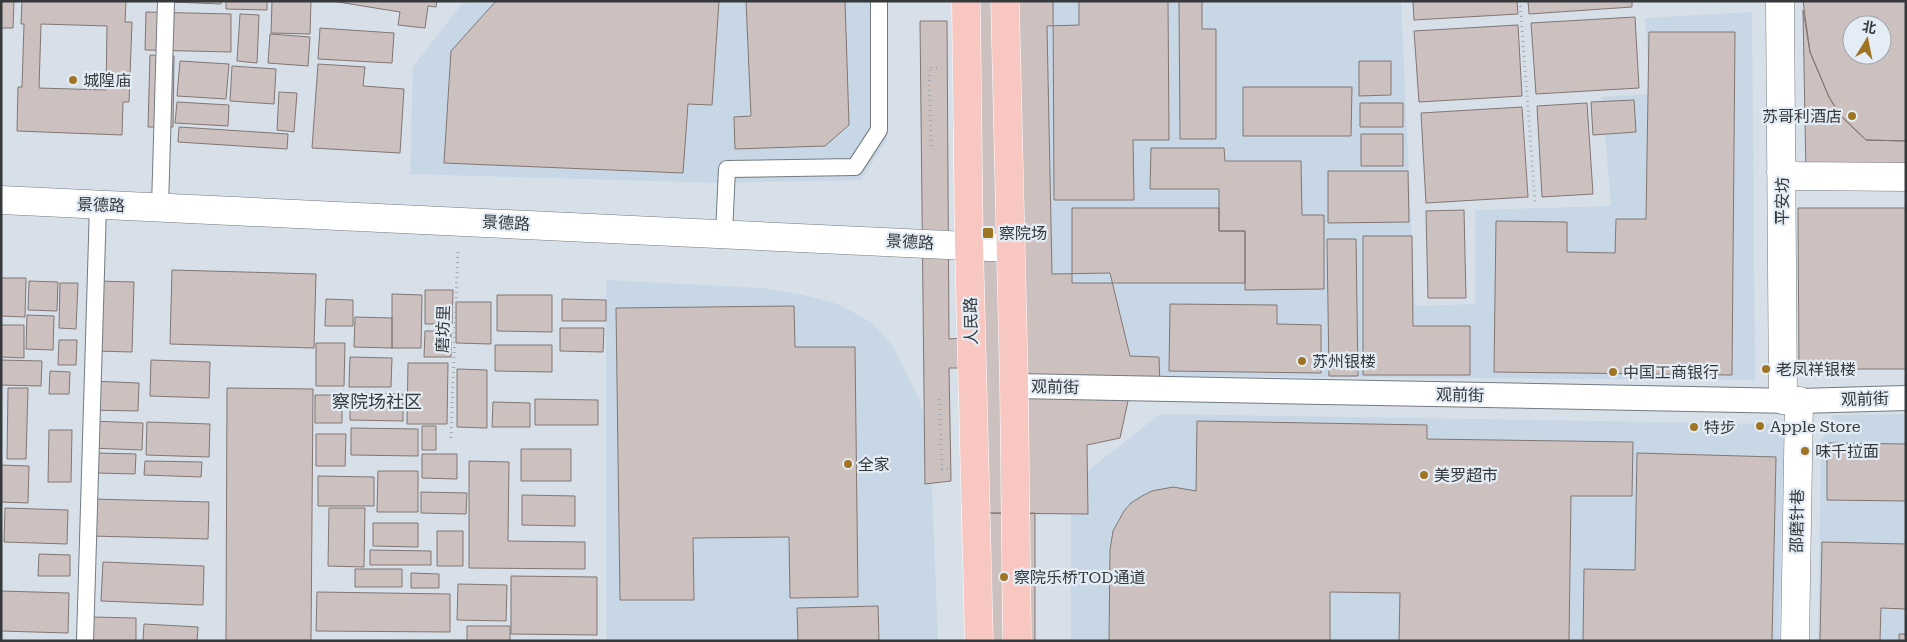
<svg xmlns="http://www.w3.org/2000/svg" width="1907" height="642" viewBox="0 0 1907 642" font-family="'Roboto Serif','Noto Sans SC',serif">
  <rect width="100%" height="100%" fill="#d7e0e8"/>
  <path fill="#c8d7e5" d="M585,1H885L887,140L861,180L719,183L410,174L413,67L463,2L584,8Z
    M1038,1H1401L1415,306L1475,304V210L1611,206L1602,97L1650,94L1645,18L1752,12L1755,380L1152,376L1104,332L1038,331Z
    M606,280L762,288L803,295L838,304L871,322L892,345L920,401L926,427L931,461L938,641H606Z
    M1160,414L1784,424L1779,641H1071V484Z
    M1906,414V641H1818L1821,442L1833,415Z"/>
  <path fill="#cdc1bf" stroke="#817674" fill-rule="evenodd" d="M1,1H14L13,28H1Z
    M22,1H126L125,22H132L129,102H123L122,135L17,131L18,87H22L24,24H21ZM41,24L107,26L106,90L39,88Z
    M149,1H221V4Z
    M226,1H267V10L226,9Z
    M272,1H311L310,34L271,33Z
    M332,1H437L436,7L428,6L425,28L398,25L400,12Z
    M496,1H719L712,105L688,104L683,173L444,163L451,51Z
    M746,1H845L849,125L825,146L735,149L734,117L751,116Z
    M969,1H1079V25L1047,26L1052,274L1110,273L1130,356L1159,357L1160,386L1131,387L1120,438L1087,445L1088,514L973,513V368H949L951,481L925,484L920,21H947L949,339L973,337Z
    M1053,1H1168L1169,140H1133L1134,200H1054Z
    M1179,1H1202V29H1216V139H1180Z
    M1413,1H1517L1518,14L1414,20Z
    M1528,1H1632V7L1529,14Z
    M1803,1H1906V141L1866,140L1840,115L1829,97L1810,52ZM1852,25H1882V55H1852Z
    M1803,10L1810,52L1829,97L1840,115L1866,140L1906,141V175H1806Z
    M146,12L231,14V52L145,50Z
    M240,14L259,15L257,63L237,61Z
    M1635,17L1639,88L1536,94L1531,23Z
    M1518,25L1522,96L1419,102L1414,31Z
    M320,28L394,33L392,63L318,59Z
    M1649,32H1735L1732,375L1494,372L1496,221L1567,222V252L1615,253L1616,219H1646Z
    M270,34L310,37L308,66L268,63Z
    M150,55L174,56L173,127H148Z
    M180,61L229,64L226,99L177,96Z
    M1359,61H1391V95L1359,96Z
    M318,64L365,67L363,86L404,89L400,153L312,148Z
    M232,66L276,69L274,104L230,101Z
    M1243,87H1352L1351,136H1243Z
    M279,92L297,93L294,132L277,130Z
    M1634,100L1636,132L1593,135L1591,102Z
    M177,102L229,105L228,126L175,123Z
    M1360,103H1403V127H1360Z
    M1587,103L1593,194L1542,197L1537,106Z
    M1522,107L1528,197L1426,203L1421,113Z
    M179,127L288,134L287,149L178,142Z
    M1361,134H1403V166H1361Z
    M1151,148H1224L1225,161H1301L1302,215H1324V289L1245,290V231H1219V189H1150Z
    M1328,171H1408L1409,222L1328,223Z
    M1072,208H1219V231H1245V283H1072Z
    M1798,208H1906V369H1799Z
    M1464,210L1466,298H1428L1426,211Z
    M1363,236H1412L1413,326H1470V375H1363Z
    M1327,239H1356L1358,376H1329Z
    M172,270L316,274L314,348L170,344Z
    M1,278H26L25,317L1,316Z
    M29,281L58,282L57,311L28,310Z
    M97,281L134,282L132,352L95,351Z
    M60,283H78L76,329L59,328Z
    M425,290H453L452,324H425Z
    M392,294L422,295L421,348H392Z
    M497,295H552V332L497,331Z
    M326,299L353,300V326H325Z
    M562,299L606,300V321H562Z
    M456,302H491V344L456,343Z
    M1170,304L1277,305V324L1321,325V373L1169,371Z
    M794,306L795,347H855L858,597L790,598L789,537L693,538L694,600H620L616,308Z
    M27,315L54,316L53,350L26,349Z
    M355,317L392,318V348L354,347Z
    M1,325H24V358L1,357Z
    M560,328H604L603,352L560,351Z
    M425,331H451V357H424Z
    M59,340H77L76,365H58Z
    M316,343H345L344,386H316Z
    M495,345H552V372L495,371Z
    M350,357L392,358L391,387H349Z
    M1,360L42,361L41,386L1,385Z
    M151,360L210,362L209,398L150,396Z
    M408,363H448L447,424H407Z
    M457,369L487,370V428L457,427Z
    M50,371L70,372L69,394H49Z
    M90,381L139,383L138,411L89,410Z
    M8,388H28L26,459H7Z
    M227,388L313,389L311,641H226Z
    M350,393L403,394V421L350,420Z
    M315,395H342V423H315Z
    M535,399L598,400V425H535Z
    M493,402L530,403V427H492Z
    M91,421L143,423L142,450L90,448Z
    M1197,421L1427,425V439L1633,442L1632,496H1571L1569,641H1399L1400,593L1330,592V641H1109L1110,550L1113,531L1124,511L1131,503L1142,496L1152,491L1173,487L1196,491Z
    M147,422L210,424L209,457L146,455Z
    M422,426H436V450H422Z
    M351,428L418,429V456L351,455Z
    M49,430H72L71,482H48Z
    M316,434H346L345,466H316Z
    M1827,443L1906,444V501L1827,500Z
    M521,449H571V481H521Z
    M97,453L136,454L135,474L97,473Z
    M1637,453L1776,457L1772,641H1583L1584,569L1635,570Z
    M422,454H457V479L422,478Z
    M145,461L202,462L201,477L144,475Z
    M469,461L509,462L508,541L585,542V569L469,568Z
    M1,465L29,466L28,503L1,502Z
    M378,471H418V512H377Z
    M318,476L374,477V506H318Z
    M421,492L467,493L466,514L421,513Z
    M522,495L575,496V526L522,525Z
    M92,499L209,502L208,539L91,536Z
    M5,508L68,510L67,544L4,542Z
    M329,508H365L364,567L328,566Z
    M973,513H1035V641H974Z
    M373,523H418V547L373,546Z
    M437,531H463V566H437Z
    M1822,542L1906,544V609L1881,608L1880,641H1820Z
    M370,550L431,551V565H370Z
    M39,554L70,555V576H38Z
    M103,562L204,566L203,605L101,601Z
    M355,569H402V587H355Z
    M411,573L439,574V588H411Z
    M511,576L597,577V635L511,634Z
    M458,584L507,585L506,621L457,620Z
    M1,591L69,593L68,633L1,631Z
    M317,592L450,594V632L316,631Z
    M878,606L879,641H798L797,608Z
    M92,617L136,618V641H91Z
    M144,624L198,627L197,641H143Z
    M467,626H510V641H467Z
    M1899,634H1906V641H1899Z"/>
  <g fill="none" stroke-linecap="round" stroke-linejoin="round">
    <g stroke="#737b82" stroke-width="18">
      <path id="service" d="M160,207L166,1
        M724,233L727,169L855,167L879,130V1
        M85,641L98,205"/>
    </g>
    <g stroke="#737b82" stroke-width="26">
      <path id="pedestrian" d="M1014,386L1799,401L1906,398"/>
    </g>
    <g stroke="#737b82" stroke-width="29">
      <path id="minor" d="M1780,1L1783,400
        M1781,172L1797,176L1906,177
        M1795,641L1799,401"/>
    </g>
    <g stroke="#737b82" stroke-width="29">
      <path id="secondary" d="M1,200L1010,248"/>
    </g>
    <g stroke="#fff" stroke-width="29">
      <path id="primary" d="M966,1L969,245L979,641
        M1005,1L1014,386L1017,641"/>
    </g>
    <path stroke="#a2a9af" stroke-width="3" stroke-dasharray="1 4" stroke-linecap="butt" d="M1520,1L1535,202
      M931,146L929,68H940
      M939,399L942,469H948
      M451,438L458,249"/>
    <use href="#service" stroke="#fff" stroke-width="16"/>
    <use href="#pedestrian" stroke="#fff" stroke-width="24"/>
    <use href="#minor" stroke="#fff" stroke-width="28"/>
    <use href="#secondary" stroke="#fff" stroke-width="28"/>
    <use href="#primary" stroke="#f9c7c1" stroke-width="28"/>
  </g>
  <g fill="#9f7524" stroke="#e4edf5" stroke-width="2">
    <circle cx="73" cy="80" r="5"/>
    <circle cx="1852" cy="116" r="5"/>
    <rect x="982" y="227" width="12" height="12" rx="2.5"/>
    <circle cx="1302" cy="361" r="5"/>
    <circle cx="1766" cy="369" r="5"/>
    <circle cx="1613" cy="372" r="5"/>
    <circle cx="1760" cy="426" r="5"/>
    <circle cx="1694" cy="427" r="5"/>
    <circle cx="1805" cy="451" r="5"/>
    <circle cx="848" cy="464" r="5"/>
    <circle cx="1424" cy="475" r="5"/>
    <circle cx="1004" cy="577" r="5"/>
  </g>
  <g text-anchor="middle" dominant-baseline="central" stroke-width="4.5" stroke-linejoin="round" paint-order="stroke">
    <g font-size="16" fill="#35393c" stroke="#e4edf5" text-anchor="start">
      <text x="83" y="80">城隍庙</text>
      <text x="1842" y="116" text-anchor="end">苏哥利酒店</text>
      <text x="999" y="233">察院场</text>
      <text x="1312" y="361">苏州银楼</text>
      <text x="1776" y="369">老凤祥银楼</text>
      <text x="1623" y="372">中国工商银行</text>
      <text x="1770" y="426">Apple Store</text>
      <text x="1704" y="427">特步</text>
      <text x="1815" y="451">味千拉面</text>
      <text x="858" y="464">全家</text>
      <text x="1434" y="475">美罗超市</text>
      <text x="1014" y="577">察院乐桥TOD通道</text>
    </g>
    <g font-size="16" fill="#35393c" stroke="#e4edf5">
      <text transform="translate(1782 201) rotate(-90)">平安坊</text>
      <text transform="translate(101 205) rotate(2)">景德路</text>
      <text transform="translate(506 223) rotate(3)">景德路</text>
      <text transform="translate(910 242) rotate(3)">景德路</text>
      <text transform="translate(971 321) rotate(-91)">人民路</text>
      <text transform="translate(443 329) rotate(-88)">磨坊里</text>
      <text transform="translate(1055 387) rotate(1)">观前街</text>
      <text transform="translate(1460 395) rotate(1)">观前街</text>
      <text transform="translate(1865 399) rotate(-1)">观前街</text>
      <text transform="translate(1797 521) rotate(-89)">邵磨针巷</text>
    </g>
    <g font-size="18" fill="#35393c" stroke="#e4edf5">
      <text x="377" y="401">察院场社区</text>
    </g>
  </g>
  <rect width="1907" height="642" fill="none" stroke="#35393c" stroke-width="5"/>
  <g transform="translate(1867 40) rotate(10)"><circle r="24" fill="#e4edf5" stroke="#9ea5ab"/>
  <path d="M0-4L9 19L0 12L-9 19Z" fill="#9f7524"/>
  <text y="-8" font-size="14" font-weight="bold" text-anchor="middle" fill="#35393c">北</text>
  </g>
</svg>
